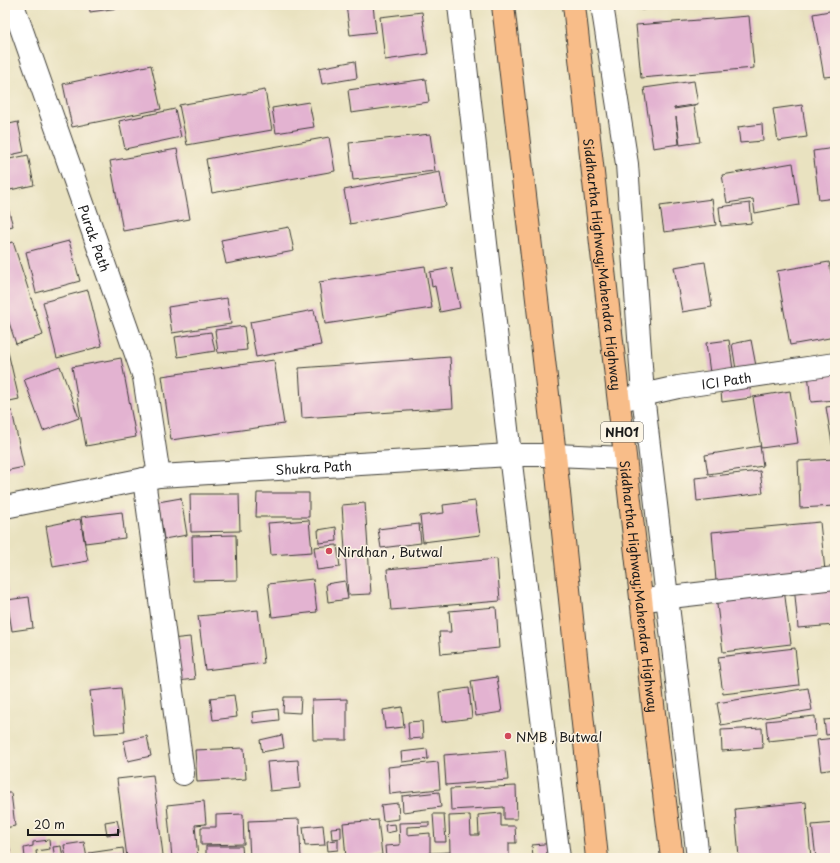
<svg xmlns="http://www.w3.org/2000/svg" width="840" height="863" viewBox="0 0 840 863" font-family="'Playpen Sans',sans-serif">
  <rect width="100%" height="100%" fill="#fcf5e5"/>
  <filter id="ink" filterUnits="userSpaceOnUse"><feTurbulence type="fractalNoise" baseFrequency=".025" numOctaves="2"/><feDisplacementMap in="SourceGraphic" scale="8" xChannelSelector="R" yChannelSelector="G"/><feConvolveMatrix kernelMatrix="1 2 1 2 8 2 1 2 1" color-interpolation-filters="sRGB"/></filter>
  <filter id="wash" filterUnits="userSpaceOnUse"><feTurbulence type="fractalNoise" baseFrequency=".012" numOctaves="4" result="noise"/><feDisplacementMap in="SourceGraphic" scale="16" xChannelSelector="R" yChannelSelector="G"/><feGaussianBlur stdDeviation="0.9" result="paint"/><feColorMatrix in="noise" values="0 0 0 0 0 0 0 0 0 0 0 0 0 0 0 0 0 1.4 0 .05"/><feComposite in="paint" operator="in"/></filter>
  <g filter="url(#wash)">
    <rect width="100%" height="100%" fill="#e9e2c0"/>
    <g id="blocks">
      <path fill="#e3b3d1" d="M89,5H133V6L90,12Z
        M346,5H373L376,32L350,35Z
        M640,5H676V6L641,10Z
        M835,10V76L824,77L813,14Z
        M422,12L428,54L385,60L380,17Z
        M749,16L754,68L641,78L636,25Z
        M355,61L357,78L322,84L319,68Z
        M151,65L161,109L72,127L63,84Z
        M426,79L429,102L351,113L348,90Z
        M694,81L698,104L674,108V109L694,106L700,142L680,145L676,117L679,144L653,148L644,88Z
        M265,90L272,130L187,145L179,105Z
        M309,102L314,127L276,133L272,108Z
        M802,105L807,137L778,141L773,109Z
        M175,109L181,137L125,149L119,121Z
        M18,122L24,152L5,156V125Z
        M762,124L763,141L740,143L738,127Z
        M430,134L435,171L353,180L349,143Z
        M329,137L335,171L212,193L206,159Z
        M835,148V198L819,200L813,151Z
        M177,149L190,219L123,231L110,161Z
        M28,155L34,185L5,191V160Z
        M793,163L799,205L755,213L753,199L727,203L722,175Z
        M440,172L446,206L350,224L344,190Z
        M5,198L13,226L5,228Z
        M712,199L716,225L664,232L660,206Z
        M750,203L752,223L721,226L719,207Z
        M289,227L294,251L226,264L221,240Z
        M69,241L80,281L36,293L26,252Z
        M13,242L43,335L16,344L5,310V244Z
        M705,262L712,307L682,312L674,267Z
        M829,262L835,293V337L790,345L777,271Z
        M425,266L432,308L325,324L319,282Z
        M452,268L460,308L440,312L435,286L432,287L430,272Z
        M88,290L102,346L57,358L43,302Z
        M227,298L231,324L172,333L168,307Z
        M314,310L321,345L256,357L250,322Z
        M244,326L247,350L218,353L215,330Z
        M211,332L215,351L178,357L175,337Z
        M5,339L19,399L5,402Z
        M729,340L733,370L710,373L706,343Z
        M751,340L756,366L736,370L732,344Z
        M450,357L453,408L302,418L299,368Z
        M121,358L136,437L86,446L72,367Z
        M274,360L284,424L171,440L162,376Z
        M60,366L79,418L43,431L24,379Z
        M835,370V400L811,402L808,373Z
        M749,378L751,398L722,402L720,382Z
        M790,391L798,443L761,448L753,397Z
        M835,406V455H834L826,407Z
        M12,411L24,467L5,471V412Z
        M760,446L763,466L708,474L705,455Z
        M835,459V506L800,508L798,461Z
        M760,471L763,493L697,501L695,478Z
        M257,493H309V517H256Z
        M190,494H239L240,531L191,532Z
        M181,498L187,535L164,539L158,502Z
        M475,501L480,535L423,542L420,516L444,513L443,505Z
        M365,503L371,594L348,595L342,505Z
        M122,512L125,538L85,543L81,517Z
        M80,519L88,561L53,567L46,526Z
        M309,520L312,552L271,555L268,523Z
        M820,522L825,571L716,581L712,532Z
        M419,524L421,543L381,548L378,529Z
        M336,527L337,541L319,543L318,530Z
        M236,535L237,580L193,581L192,536Z
        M337,545L340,567L317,570L314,547Z
        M497,559L500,601L391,610L387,569Z
        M313,579L317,612L272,617L268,584Z
        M5,580L8,593H5Z
        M345,581L348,599L328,602L326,584Z
        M835,581V625L798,628L794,585Z
        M784,589L791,644L723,652L716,597Z
        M29,597L33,628L12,631L7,600Z
        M496,607L499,648L441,654L439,632H451L449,611Z
        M258,610L264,663L205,670L198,616Z
        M190,637L195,679L177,681L171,639Z
        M795,648L799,685L723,694L718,657Z
        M497,677L502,712L476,716L471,681Z
        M121,688L125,732L95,734L90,691Z
        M469,688L472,718L442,722L439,692Z
        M808,688L812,710L721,725L717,703Z
        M234,695L237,717L213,720L210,698Z
        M284,697H301L300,713L283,712Z
        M347,699V740H313L312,700Z
        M402,707L404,727L385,729L383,710Z
        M278,709L279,720L253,723L252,712Z
        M815,716L816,736L768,741L766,721Z
        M835,719V734L826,735L824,720Z
        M422,721L423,738L409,739L408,722Z
        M762,728L763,748L722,751L721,730Z
        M282,735L284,748L262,752L260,740Z
        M147,736L151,756L128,761L124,741Z
        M835,738V769L821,771L817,740Z
        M244,748L246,779L197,782L195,750Z
        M427,749L428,759L402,762L401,752Z
        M505,750L508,780L446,785L444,755Z
        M298,760L300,788L270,791L267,762Z
        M438,762L440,789L390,794L388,767Z
        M153,775L163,855L142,858H127L117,779Z
        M516,786L517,819H504V807L451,810L450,789Z
        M439,792L441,807L403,812L402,796Z
        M5,793H11L15,826L5,828Z
        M204,801L206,824L195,825L198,858H172L167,805Z
        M806,802L811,858H739L735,809Z
        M398,803L399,819L383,821L381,805Z
        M501,813V826H515L516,843H509V858H386L385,846L400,845L399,823L429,822V826L407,827V835L430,833V853L450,852L449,816L470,815L471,835H479L478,815Z
        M243,814L244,844L201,845V827H216V815Z
        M433,814H444L446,842H435Z
        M299,819L301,858H250L248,821Z
        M117,820L120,832L107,835L105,822Z
        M378,820L382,855L346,858L343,823Z
        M835,823V858H816L812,825Z
        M395,824L396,831L386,833L385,825Z
        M323,825L325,845L305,846L303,827Z
        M341,827V838L332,839L331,828Z
        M49,840L50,849L36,851L37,858H25L24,848L33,846V842Z
        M338,840V850L328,851L327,841Z
        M84,842L87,858H66L64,845Z
        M5,843H9L11,858H5Z
        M556,843L557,858H533L532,845Z
        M61,846L63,858H55L53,847Z
        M206,846H242L243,858H206Z
        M123,848L124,858H89V853Z"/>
    </g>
  </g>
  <g filter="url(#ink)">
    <use href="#blocks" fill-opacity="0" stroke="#3b3a35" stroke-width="1"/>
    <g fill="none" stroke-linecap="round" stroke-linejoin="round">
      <g stroke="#3b3a35" stroke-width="24">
        <g id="minor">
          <path id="s1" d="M13,5L144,377L159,476"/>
          <path d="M459,5L510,455L559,858"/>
          <path d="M602,5L627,164L643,395L698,858"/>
          <path id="s2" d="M629,398L678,387L835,364"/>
          <path d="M144,479L183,774"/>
          <path id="s3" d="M5,507L159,476L510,455H555L625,458"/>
          <path d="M653,599L835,578"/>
        </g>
      </g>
      <g stroke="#3b3a35" stroke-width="24">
        <g id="highway">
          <path d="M503,5L555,455L597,858"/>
          <path id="s4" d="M574,5L654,713L672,858"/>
        </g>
      </g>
      <use href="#minor" stroke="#fff" stroke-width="22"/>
      <use href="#highway" stroke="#f8bd89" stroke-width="22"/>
    </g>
  </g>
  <g fill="#d1495b" stroke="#fcf5e5" stroke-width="1.5">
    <circle cx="329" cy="551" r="4"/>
    <circle cx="508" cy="736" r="4"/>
  </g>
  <g text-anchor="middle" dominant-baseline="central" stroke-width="3" stroke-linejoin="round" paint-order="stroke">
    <rect fill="#fcf5e5" stroke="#5f5d58" stroke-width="1" x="601" y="422" width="42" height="20" rx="3"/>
    <g font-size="12" font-weight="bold" fill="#1c1c1c">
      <text x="622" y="432">NH01</text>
    </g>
    <g font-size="13" fill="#1c1c1c" stroke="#fcf5e5">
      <text stroke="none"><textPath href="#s1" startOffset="247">Purak Path</textPath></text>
      <text stroke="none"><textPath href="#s4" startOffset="261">Siddhartha Highway;Mahendra Highway</textPath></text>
      <text stroke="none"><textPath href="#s2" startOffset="99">ICI Path</textPath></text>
      <text stroke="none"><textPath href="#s3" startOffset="312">Shukra Path</textPath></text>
      <text stroke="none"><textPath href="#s4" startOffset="585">Siddhartha Highway;Mahendra Highway</textPath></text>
    </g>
    <g font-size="13" fill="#1c1c1c" stroke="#fcf5e5" text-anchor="start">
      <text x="337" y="551">Nirdhan , Butwal</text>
      <text x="516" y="736">NMB , Butwal</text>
    </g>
  </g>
  <rect width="840" height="863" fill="none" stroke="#fcf5e5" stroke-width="20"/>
  <path d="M28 829v6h90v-6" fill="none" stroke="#1c1c1c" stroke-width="2"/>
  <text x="34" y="829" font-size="12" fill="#1c1c1c" stroke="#fcf5e5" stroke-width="3" paint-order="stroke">20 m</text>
</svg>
